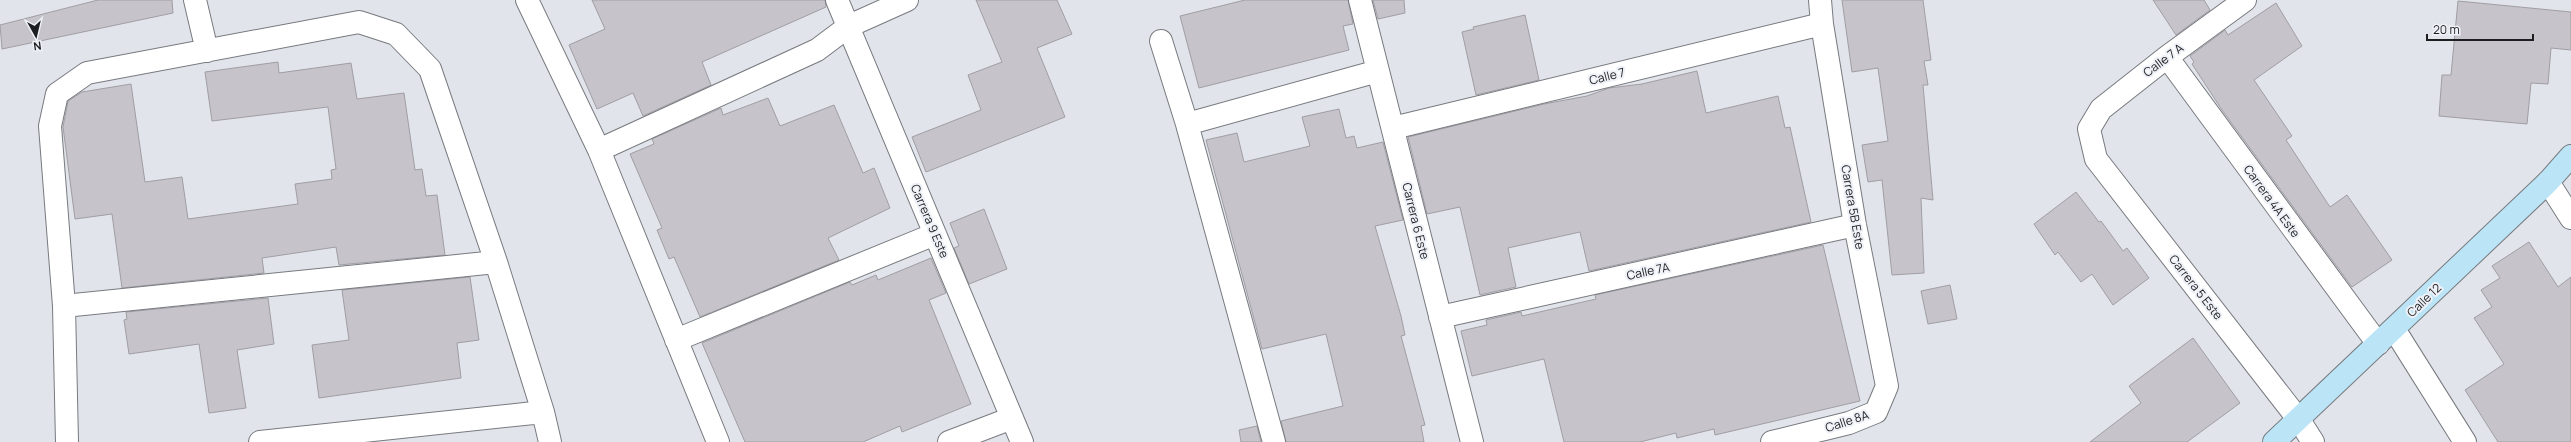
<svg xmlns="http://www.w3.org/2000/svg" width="2571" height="442" viewBox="0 0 2571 442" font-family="Manrope,sans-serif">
  <rect width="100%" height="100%" fill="#e1e4ea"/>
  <path fill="#c6c4ca" stroke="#a09ea4" d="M98,0H172L173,13L2,49L0,25Z
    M592,0H825L826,7L702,62L711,85L643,116L633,93L597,109L569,45L605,29Z
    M976,0H1057L1072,34L1037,48L1065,117L926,172L912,137L981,110L968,75L1002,62Z
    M1245,0H1348L1353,24L1343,26L1349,50L1199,88L1180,16Z
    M1373,0H1404L1405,13L1378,19Z
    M1842,0H1923L1931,60L1924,61L1928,85H1923L1933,200L1921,198L1924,273L1892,275L1882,180L1868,182L1862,145L1888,141L1878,68L1852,72Z
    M2153,0H2204L2210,10L2176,35Z
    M2458,1L2571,12V50L2551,48L2548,84L2531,83L2527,124L2439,116L2442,75H2451Z
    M2276,3L2302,46L2254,80L2292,136L2286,140L2330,207L2347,195L2392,260L2352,287L2222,110L2192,64L2194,62L2190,56L2225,30L2228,35Z
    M1525,15L1539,80L1476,95L1462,32L1474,29L1473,27Z
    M278,62L279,73L351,63L357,99L404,93L415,170L422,169L426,196L437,195L445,255L339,265L336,247L262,258L264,273L122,288L112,214L75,219L63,127L68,101L82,92L131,84L145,182L182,177L188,219L298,204L295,184L332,179L331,170L336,169L328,107L212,121L205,72Z
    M1697,71L1706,113L1778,96L1785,128L1790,127L1811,222L1589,271L1580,232L1508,248L1516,287L1480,295L1460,207L1427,214L1408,137L1544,104L1587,96L1609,88L1642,84Z
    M768,98L780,126L834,105L863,173L874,168L890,208L828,238L839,260L700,317L674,257L669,259L657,230L662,228L630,154L654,144L652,139L721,108L723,115Z
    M1339,109L1346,138L1354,136L1357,148L1383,142L1403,220L1375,226L1401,316L1405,335L1401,336L1425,425L1421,426L1424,442H1286L1281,421L1343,406L1326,334L1262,349L1206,140L1237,133L1244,162L1310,146L1302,117Z
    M2076,192L2099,222L2101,221L2123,251L2127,248L2149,278L2113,305L2092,274L2081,282L2058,252L2055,255L2034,224Z
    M984,209L1007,269L969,284L954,248L959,246L950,223Z
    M2529,242L2558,287L2571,277V442H2498L2465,390L2504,364L2474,318L2492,307L2481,290L2500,278L2492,266Z
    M1823,245L1860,401L1715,435L1714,429L1677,438L1676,433L1640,442H1564L1544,359L1472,376L1461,331L1487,325L1486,320L1521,312L1522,316L1596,299L1595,295Z
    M931,258L946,293L929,300L971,404L902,432L900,426L863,442H745L702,343L850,282L852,285L876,275L878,280Z
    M470,277L479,340L457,343L461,378L319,398L312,345L349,340L342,290Z
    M1950,285L1957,319L1928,324L1921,291Z
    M268,298L274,344L237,350L246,408L209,413L199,344L129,354L124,320L127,319L126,312Z
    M2193,338L2240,403L2187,442H2090L2141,403L2129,386Z
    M1257,426L1261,442H1241L1239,430Z"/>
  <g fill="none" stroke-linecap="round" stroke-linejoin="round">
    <g stroke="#777a7f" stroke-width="24">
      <path id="minor" d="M195,0L207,51
        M527,0L599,150L718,442
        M837,0L1022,442
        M1360,0L1472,442
        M2245,0L2167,57L2101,109L2089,129L2096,159L2299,420L2313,442
        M1161,41L1187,124L1274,442
        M2167,57L2378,344
        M1187,124L1378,71
        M1393,128L1822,24
        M599,150L817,50L849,26L907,0
        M2548,182L2571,218
        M64,306L496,262
        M1440,317L1855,225
        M2394,329L2465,442
        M676,340L935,234
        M67,442L64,306L50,126L57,94L87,73L359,22L396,34L430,69L496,262L543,412L550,442
        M260,442L543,412
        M949,442L1012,418
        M1772,442L1849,423L1876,412L1887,386L1855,225L1822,24L1820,0"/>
    </g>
    <g stroke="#777a7f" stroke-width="24">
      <path id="secondary" d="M2274,442L2548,182L2571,156"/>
    </g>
    <use href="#minor" stroke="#fff" stroke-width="22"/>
    <use href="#secondary" stroke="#bbe5f6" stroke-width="22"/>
  </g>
  <g text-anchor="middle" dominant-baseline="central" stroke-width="4" stroke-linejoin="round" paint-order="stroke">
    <g font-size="12" fill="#1d1e20" stroke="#eef1f7">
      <text transform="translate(2163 60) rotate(-37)">Calle 7 A</text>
      <text transform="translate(1607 76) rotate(-14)">Calle 7</text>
      <text transform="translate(2272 201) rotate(54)">Carrera 4A Este</text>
      <text transform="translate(1853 207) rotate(80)">Carrera 5B Este</text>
      <text transform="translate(930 221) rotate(67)">Carrera 9 Este</text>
      <text transform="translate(1416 221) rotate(76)">Carrera 6 Este</text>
      <text transform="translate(1648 271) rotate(-12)">Calle 7A</text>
      <text transform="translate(2196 287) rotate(52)">Carrera 5 Este</text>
      <text transform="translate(2424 300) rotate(-44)">Calle 12</text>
      <text transform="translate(1847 421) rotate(-18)">Calle 8A</text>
    </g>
  </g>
  <g transform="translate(36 36) rotate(172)" stroke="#eef1f7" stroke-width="3" paint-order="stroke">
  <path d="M0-3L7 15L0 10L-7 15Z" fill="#1d1e20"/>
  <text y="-6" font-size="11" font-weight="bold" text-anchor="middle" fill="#1d1e20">N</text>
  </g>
  <path d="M2427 34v6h106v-6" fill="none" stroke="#1d1e20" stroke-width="2"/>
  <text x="2433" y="34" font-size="12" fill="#1d1e20" stroke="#eef1f7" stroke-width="3" paint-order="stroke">20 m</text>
</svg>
